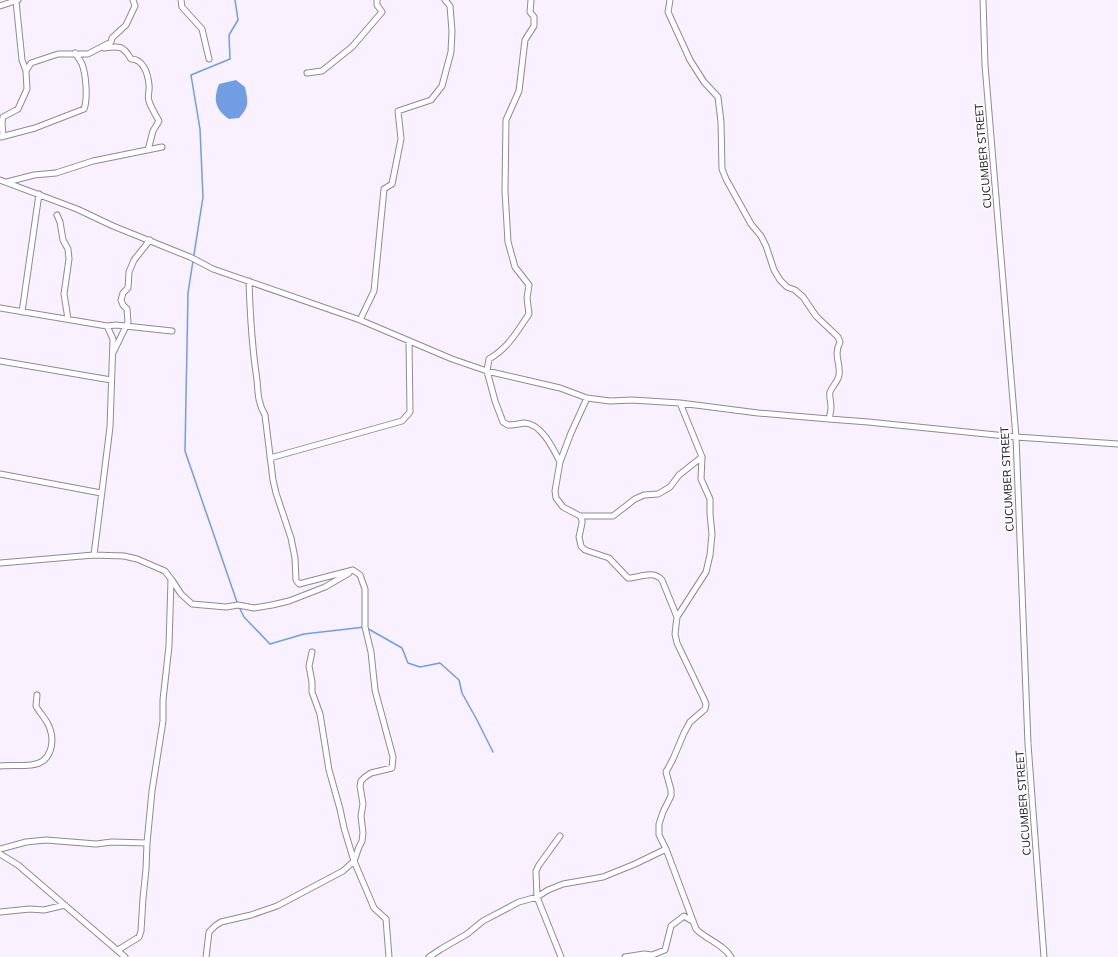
<svg xmlns="http://www.w3.org/2000/svg" width="1118" height="957" viewBox="0 0 1118 957" font-family="Mulish,sans-serif">
  <rect width="100%" height="100%" fill="#f9f1ff"/>
  <path fill="#719de2" d="M236,80L245,87C248,102 250,106 239,118L229,119C215,109 213,100 219,84Z"/>
  <g fill="none" stroke-linecap="round" stroke-linejoin="round">
    <path stroke="#719de2" stroke-width="1.5" d="M235,0L238,20L229,35L230,59L191,75L200,129L203,197L188,293L185,451L238,605L244,617L270,644L304,634L365,627L402,648L408,663L420,667L440,663L459,680L462,693L477,720L493,752"/>
    <g stroke="#918898" stroke-width="7">
      <path id="street" d="M181,0L182,7L202,29L209,59
        M531,0L530,12L534,17V26L525,40L519,91L506,120L505,191L508,242L515,267L529,285L527,298L529,314C516,333 509,347 489,359L487,371L495,401L503,422L508,425C513,425 519,424 524,423C541,423 553,448 560,462
        M670,0L668,12L690,60L704,82L718,97L721,122L722,169L726,179L751,224L761,236L766,246L774,270L780,280L787,287L795,290L803,297L816,316L838,337L840,342C833,356 841,363 839,375C838,382 832,386 830,392C829,397 831,402 831,407C831,411 830,415 829,419
        M983,0L985,65L1016,437L1028,744L1044,957
        M0,6L18,0
        M104,48C119,46 123,45 131,59C143,59 148,73 149,85C150,90 147,96 149,101C151,108 156,115 159,121L153,131L148,150
        M26,71L31,63L58,54H88L111,42L112,38L126,25L135,6L133,0
        M307,73L322,71L352,47L382,12L377,5V0
        M3,136L2,122L3,117L18,109L27,89L26,71L22,60L16,1
        M1,137L35,128L84,109C88,99 86,74 82,64C80,60 77,56 75,53
        M0,180L77,209L113,226L190,257L213,269L360,320L452,359L487,371L560,388L587,398L610,401L632,400L680,403L758,413L829,419L868,422L1016,437L1118,444
        M7,182L34,175L56,173L93,161L162,147
        M57,215L60,222L63,240L68,249L69,259L64,294L68,319
        M0,308L107,326L113,339L110,427L94,555
        M22,312L39,194
        M360,320L374,291L384,189L392,184L401,139L398,111L431,100L442,86L451,52L452,31L450,6L445,0
        M107,326L116,325L172,331
        M113,353L128,322L127,309L123,305L121,300L123,293L128,288L129,272L134,260L150,240
        M0,361L111,380
        M587,398L571,433L560,462L555,491L556,498L563,507L580,516L582,520V523L579,537L581,546L585,550L609,558L628,578H631C643,576 654,571 662,580L677,617
        M680,403L702,457L701,479L710,499V514L712,534L710,555L706,572L677,617L675,634L677,643L703,697L706,704L705,709L690,722L684,733L673,759L666,772L671,790V796L663,812L659,824V835L666,849L696,929C707,940 723,944 731,957
        M270,458L402,421L410,412L409,341
        M0,474L101,493
        M580,516H613L635,499L644,495L658,494L670,487L679,475L702,457
        M0,563L94,555L124,556L137,559L165,571L171,579L169,646L163,700V721L152,791L147,843L146,869L143,898L141,931L139,937L118,950
        M172,580L181,594L192,604L226,607L238,605L254,608L272,605L289,601L325,587L349,573
        M312,652L309,666L312,682V692L320,714L329,770L340,809L344,828L354,861L374,908L386,919L389,957
        M0,766C10,765 21,766 31,765C52,763 56,741 48,724C45,718 39,712 36,706L37,695
        M560,836L539,865L536,871L537,897L561,957
        M0,849L26,842L46,840L96,844L112,842L147,843
        M0,854L18,865L125,957
        M0,912L30,909L44,910L65,905
        M644,954L652,955L665,950L671,926L684,916L692,921
        M206,957L209,932L215,926L221,922L251,915L277,906L343,871L354,861L359,847L362,841L363,833L361,816L363,804L360,786L361,781L365,777L371,773L392,768L393,757L375,690L371,652L365,627V589L360,575L353,570L299,584L296,580L295,558L291,538L276,493L273,480L265,415C258,404 258,392 257,380C252,347 250,314 249,281
        M429,957L441,949L467,934L483,921L519,902L537,897L548,890L563,884L603,877L635,864L666,849
        M625,957L644,954L645,955"/>
    </g>
    <use href="#street" stroke="#fff" stroke-width="5"/>
  </g>
  <g text-anchor="middle" dominant-baseline="central" stroke-width="3.5" stroke-linejoin="round" paint-order="stroke">
    <g font-size="11" fill="#110d13" stroke="#fff">
      <text transform="translate(983 156) rotate(-95)">CUCUMBER STREET</text>
      <text transform="translate(1007 479) rotate(-93)">CUCUMBER STREET</text>
      <text transform="translate(1023 803) rotate(-94)">CUCUMBER STREET</text>
    </g>
  </g>
</svg>
